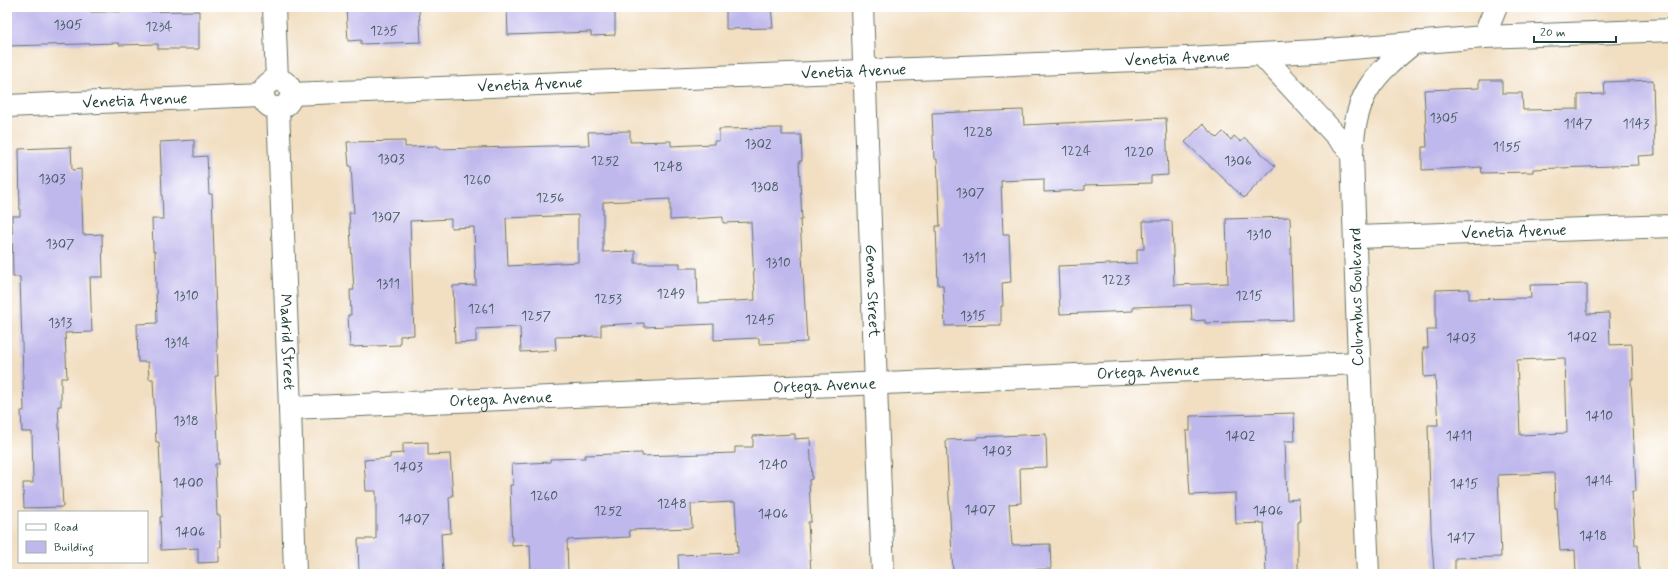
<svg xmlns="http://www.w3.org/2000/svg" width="1680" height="581" viewBox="0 0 1680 581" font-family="Mynerve,sans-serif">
  <rect width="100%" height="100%" fill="#fff"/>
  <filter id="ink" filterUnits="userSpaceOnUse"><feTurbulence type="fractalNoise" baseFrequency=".025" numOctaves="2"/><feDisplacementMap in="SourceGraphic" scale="8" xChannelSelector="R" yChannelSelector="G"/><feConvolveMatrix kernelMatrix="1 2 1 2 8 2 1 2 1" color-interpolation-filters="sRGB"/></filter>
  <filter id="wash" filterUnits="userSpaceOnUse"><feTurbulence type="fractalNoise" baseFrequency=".012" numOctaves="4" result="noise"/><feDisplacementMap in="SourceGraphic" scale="16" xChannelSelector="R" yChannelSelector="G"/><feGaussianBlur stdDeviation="0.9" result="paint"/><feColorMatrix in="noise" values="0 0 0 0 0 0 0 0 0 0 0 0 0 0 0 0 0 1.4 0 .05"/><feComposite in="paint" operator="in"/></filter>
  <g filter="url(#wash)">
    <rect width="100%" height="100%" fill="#f2dfc2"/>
    <g id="blocks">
      <path fill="#bfb8ec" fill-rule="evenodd" d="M7,7H91V12L199,11V49H158V44L119,45V43L7,46Z
        M346,7H419L421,42L361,44V40L348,41Z
        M507,7H615V35L591,36V32L508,35Z
        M726,7H771L773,28L726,29Z
        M1479,80H1502V93H1522L1523,110L1578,109V95L1605,94L1604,82L1653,80L1655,155L1638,156L1639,165L1533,169V172L1482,173L1481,167L1422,170V147H1427L1424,90L1479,88Z
        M1023,110L1024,125L1166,118L1168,175L1151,176V183L1085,185V190L1044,192V179L1001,181L1003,234H1009L1011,282L1002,283L1003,306H1001V325L945,326L943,285H938L936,226H940L937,159H934L932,113Z
        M1203,124L1217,138L1223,132L1231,140L1234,136L1241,142L1245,138L1275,166L1244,198L1185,142Z
        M782,128V135H801L802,161H799L802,220H800L807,342L759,344V338L714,340V324L644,327V323L601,325V336L555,337L556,350L521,352L520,327L476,329V342L455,343L453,286L476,285L474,227L451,228V219L410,221L414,335L400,336V345L350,347L348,315H351L350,290H354L349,213H354L351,166H349L347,142L405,141V147L438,146V149L589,145L588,132L630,131V142L671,141V146L714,144V141H719V129ZM670,199V220L723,217V223L751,222L755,300L698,303L697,268H680V263H635V251L603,252V202ZM578,215V262L508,266L506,218Z
        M194,140V157L207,156L209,194H212L218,376H215L219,464H215L217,515H220L221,547H219V562L198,563V548L161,550L160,517H162L159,442H156L153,379H149L148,362H138L137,324L157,323L155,251H153L152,219H163L160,142Z
        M71,147L72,170L81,169L83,235L102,234L103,277H90L92,332L65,333L67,378H61V406H58L63,507L24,508L23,483H33L32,432H22L21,411H24L20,277H13L12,216H20L19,149Z
        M1290,217L1293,320L1205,323V320L1192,321L1191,305L1133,307V311L1060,314L1058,266L1137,263V249H1144L1143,221H1172L1174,285L1228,283L1226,219Z
        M1587,284V314L1609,313L1610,345L1632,344L1633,379H1631L1636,491H1632L1635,545H1638L1639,571L1576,574L1575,550L1560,551L1557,508H1555L1554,473L1498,475L1501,557L1455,558V571L1434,572L1431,530L1428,425H1438L1435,376L1424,377L1423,348H1428L1427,330H1436V290L1469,289V299L1531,298L1530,285ZM1565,358L1567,433L1520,435L1517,360Z
        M1294,413L1295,441H1285L1287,500L1299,499L1300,522H1298V574H1266L1264,523L1236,524L1235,493L1190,495L1186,431H1190V416Z
        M795,434V439L810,438L812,479L809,480L811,522H808L811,574H679L678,555L738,553L735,502L691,504L692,528L629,530L630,537L567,540L568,574H531L530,545L512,546L510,485H513L512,464L550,462V459L585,458V455L642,453V456L735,453V447H753V436Z
        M1046,434L1047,467L1020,468L1021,503L1009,504L1012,545L1050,544L1051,569L991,571L992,574H953L946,440L977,439V437Z
        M428,442V455L450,454L453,496L449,497L451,533L441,534L443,574H359L358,539H376V491H366L364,460L390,458V454L403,453V443Z"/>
    </g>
  </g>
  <g filter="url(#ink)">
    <use href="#blocks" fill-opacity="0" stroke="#697666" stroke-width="1"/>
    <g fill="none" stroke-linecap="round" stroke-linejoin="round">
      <g stroke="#697666" stroke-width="24">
        <g id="minor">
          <path d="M274,7L277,80"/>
          <path id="s1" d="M862,7L883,574"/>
          <path d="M1484,37L1496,7"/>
          <path d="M1261,54L1352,153"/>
          <circle cx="277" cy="94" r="14"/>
          <path id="s2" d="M291,94L1188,58L1316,51L1484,37L1673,30"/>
          <path id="s3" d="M7,106L262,95"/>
          <path id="s4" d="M278,109L290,408L295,574"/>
          <path id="s5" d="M1356,237L1673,226"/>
          <path id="s6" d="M290,408L1359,363"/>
          <path d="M1368,574L1357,309L1352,153C1355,95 1371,77 1415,42"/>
        </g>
      </g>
      <use href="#minor" stroke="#fff" stroke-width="22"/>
    </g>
  </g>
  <g text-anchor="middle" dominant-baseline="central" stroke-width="3.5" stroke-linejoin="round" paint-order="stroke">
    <g font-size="14" fill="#475c62">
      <text x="68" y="25">1305</text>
      <text x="159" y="27">1234</text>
      <text x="384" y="31">1235</text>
      <text x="1444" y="118">1305</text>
      <text x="1578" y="124">1147</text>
      <text x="1636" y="124">1143</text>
      <text x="978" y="132">1228</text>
      <text x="758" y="144">1302</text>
      <text x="1507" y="147">1155</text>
      <text x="1076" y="151">1224</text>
      <text x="1139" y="152">1220</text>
      <text x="391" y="159">1303</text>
      <text x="605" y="161">1252</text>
      <text x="1238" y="161">1306</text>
      <text x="668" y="167">1248</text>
      <text x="52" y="179">1303</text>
      <text x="477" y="180">1260</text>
      <text x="765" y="187">1308</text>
      <text x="970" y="193">1307</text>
      <text x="550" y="198">1256</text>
      <text x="386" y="217">1307</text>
      <text x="1259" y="235">1310</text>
      <text x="60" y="244">1307</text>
      <text x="974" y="258">1311</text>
      <text x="778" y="263">1310</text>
      <text x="1116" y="280">1223</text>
      <text x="388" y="284">1311</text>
      <text x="671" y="294">1249</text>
      <text x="186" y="296">1310</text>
      <text x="1249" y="296">1215</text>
      <text x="608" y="299">1253</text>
      <text x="481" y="309">1261</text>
      <text x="536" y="316">1257</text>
      <text x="973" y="316">1315</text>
      <text x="760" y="320">1245</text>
      <text x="60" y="323">1313</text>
      <text x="1582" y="337">1402</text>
      <text x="1461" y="338">1403</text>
      <text x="177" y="343">1314</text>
      <text x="1599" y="416">1410</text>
      <text x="186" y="421">1318</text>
      <text x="1240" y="436">1402</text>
      <text x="1459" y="436">1411</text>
      <text x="997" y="451">1403</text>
      <text x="773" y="465">1240</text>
      <text x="408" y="467">1403</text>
      <text x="1599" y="481">1414</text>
      <text x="188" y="483">1400</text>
      <text x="1464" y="484">1415</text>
      <text x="544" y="496">1260</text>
      <text x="672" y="504">1248</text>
      <text x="980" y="510">1407</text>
      <text x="608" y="511">1252</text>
      <text x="1268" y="511">1406</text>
      <text x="773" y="514">1406</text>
      <text x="414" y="519">1407</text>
      <text x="190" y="532">1406</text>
      <text x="1593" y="536">1418</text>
      <text x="1461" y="538">1417</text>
    </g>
    <g font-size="16" fill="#1f3d34" stroke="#fff">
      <text stroke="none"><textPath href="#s2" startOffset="887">Venetia Avenue</textPath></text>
      <text stroke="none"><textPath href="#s2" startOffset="563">Venetia Avenue</textPath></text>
      <text stroke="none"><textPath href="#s2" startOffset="239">Venetia Avenue</textPath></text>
      <text stroke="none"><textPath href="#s3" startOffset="128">Venetia Avenue</textPath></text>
      <text stroke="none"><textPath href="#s5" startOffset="158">Venetia Avenue</textPath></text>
      <text stroke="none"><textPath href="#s1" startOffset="284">Genoa Street</textPath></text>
      <text transform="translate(1357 297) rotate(-91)">Columbus Boulevard</text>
      <text stroke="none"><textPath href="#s4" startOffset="233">Madrid Street</textPath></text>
      <text stroke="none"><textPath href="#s6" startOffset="859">Ortega Avenue</textPath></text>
      <text stroke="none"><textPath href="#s6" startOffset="535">Ortega Avenue</textPath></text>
      <text stroke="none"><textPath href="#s6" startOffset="211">Ortega Avenue</textPath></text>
    </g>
  </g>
  <rect width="1680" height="581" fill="none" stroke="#fff" stroke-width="24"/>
  <rect x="18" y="511" width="130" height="52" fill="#ffffff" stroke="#a5b1ae"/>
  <rect x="26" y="524" width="20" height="6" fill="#ffffff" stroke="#a5b1ae"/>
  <text x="54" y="531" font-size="12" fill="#1f3d34">Road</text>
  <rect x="26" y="541" width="20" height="12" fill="#bfb8ec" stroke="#a5b1ae"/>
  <text x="54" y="551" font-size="12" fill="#1f3d34">Building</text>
  <path d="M1534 36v6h82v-6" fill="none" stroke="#1f3d34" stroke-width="2"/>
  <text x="1540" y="36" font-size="12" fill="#1f3d34" stroke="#ffffff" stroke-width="3" paint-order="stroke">20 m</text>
</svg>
